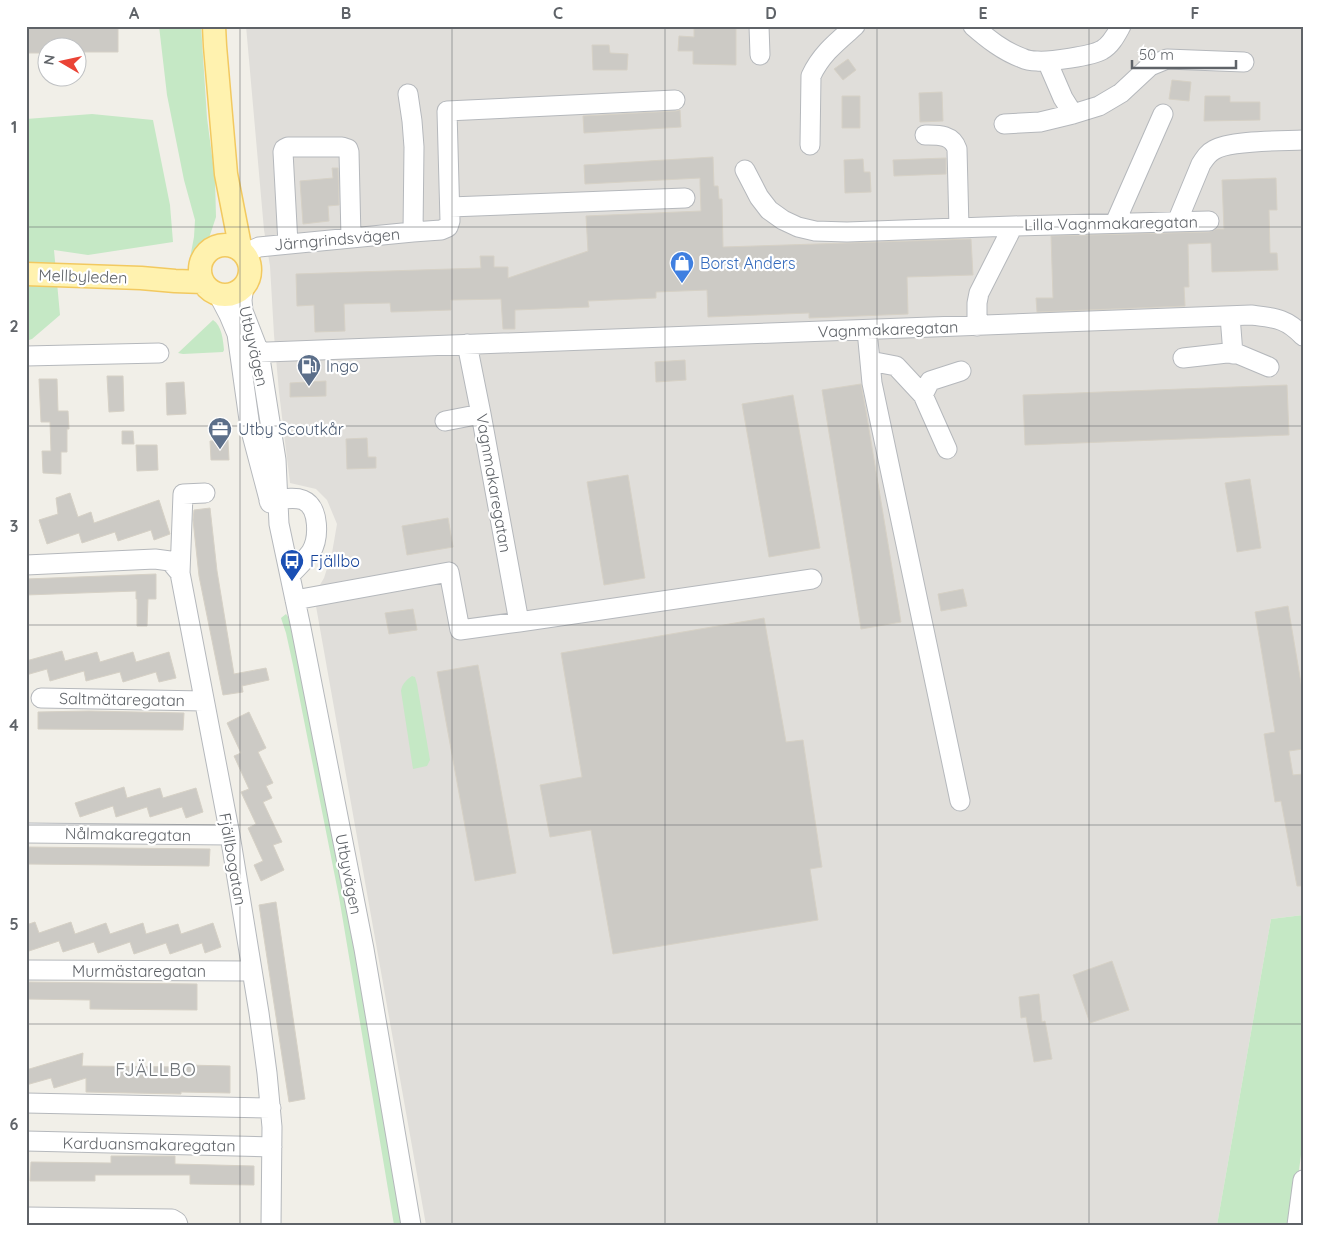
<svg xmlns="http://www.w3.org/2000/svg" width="1329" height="1251" viewBox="0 0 1329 1251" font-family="Quicksand,sans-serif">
  <rect width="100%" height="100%" fill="#f1efe8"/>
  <path fill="#e0deda" d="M246,26H1303V915L1271,919L1217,1225H426L314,595L324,578L332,553L337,524L327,500L316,489L290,483L279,392L274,335L270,266L264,230Z"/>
  <path fill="#c5e8c5" d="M159,26H201L207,118L215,179L216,217L207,244L197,255L190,258L194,237L195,220L184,180L167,95Z
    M92,114L153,120L170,205L173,242L88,255L54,250L60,315L32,339L26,341V119Z
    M213,320C222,326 223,340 224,350L223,352L183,354L178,353Z
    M286,614L288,617L294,638L349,910L402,1225H394L339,897L293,665L286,633L281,618Z
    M412,676L415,677L417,684L430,760L427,766L413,769L401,691C402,684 406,680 412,676Z
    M1303,915V1139L1292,1225H1217L1271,919Z"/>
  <path fill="#cccac5" stroke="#d6d1c6" d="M118,26V52H78V48H48V53H26V28Z
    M694,26H736V65L693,64V51H678L679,36L694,37Z
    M592,45H609L610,53L628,54L627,70H593Z
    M848,59L856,70L843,80L834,69Z
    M1172,80L1191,82L1189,101L1169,99Z
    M942,92L943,121L920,122L919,93Z
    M842,96H860V128H842Z
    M1205,96H1230V102H1260V120L1204,121Z
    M680,110L681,127L584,133L583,116L676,111Z
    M713,157L714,186H718L719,199H722L723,247L971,239L973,275L907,277L908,314L809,318V313L708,317L707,290L656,292V298L588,301L589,307L515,310V329H503L501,299L451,300V310L391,312L390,303L344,304L345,331L315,332L314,305L297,306L296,274L481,268L480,256H494V267H508V278L588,251L586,216L701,211L700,183V178L585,184L584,165Z
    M946,158V174L894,176L893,160Z
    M863,159L864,172H870L871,192L845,193L844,160Z
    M332,168H338L339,205L328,206L329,221L303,224L300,181L333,178Z
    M1276,178L1277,210H1269L1270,253H1277L1278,270L1212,272L1211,243L1188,244L1189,287H1184L1185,306L1037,312L1036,298H1053L1051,236L1209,232L1217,229H1224L1222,180Z
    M685,360L686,380L656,382L655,362Z
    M107,376H123L124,411L109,412Z
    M39,379H57L58,411H68L69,429H67V452H61V474L43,473L42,451H51L50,422H41Z
    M326,381V396L290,397V383Z
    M184,382L186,414L167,415L166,383Z
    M861,384L866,411L901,622L861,629L822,390Z
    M1287,385L1289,435L1025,445L1023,395Z
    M793,395L820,548L769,557L742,404Z
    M122,431H133L134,444H122Z
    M367,438L368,457H376V468L347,469L346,439Z
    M228,440L229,460H211L210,441Z
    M136,445H157L158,470L137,471Z
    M628,475L645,578L604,585L587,482Z
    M1250,479L1261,548L1237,552L1225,483Z
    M70,493L78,517L91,512L94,523L159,500L170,534L154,540L151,530L118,541L115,532L82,543L79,533L47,544L39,520L58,514L56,498Z
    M210,508L217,571L234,674L266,668L269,680L242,686L243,692L223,695L199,576L193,520L194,510Z
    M448,518L453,547L407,555L402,526Z
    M156,574V599H148L147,626H137V599H136V591L26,595V579Z
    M963,589L967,606L941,611L938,594Z
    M1288,606L1303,695V749L1289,751L1293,775L1303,774V886H1297L1281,801L1275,802L1264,734L1275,732L1255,612Z
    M413,609L417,630L389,634L385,613Z
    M764,618L786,742L803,740L822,867L810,869L818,920L613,954L591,830L550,837L540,785L582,777L561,653Z
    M62,651L65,661L97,652L100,662L133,652L136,662L169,652L176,678L159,682L156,672L123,682L120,672L86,681L84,671L50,681L47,669L26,675V661Z
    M478,665L516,873L475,881L437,672Z
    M89,711L184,713L183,730L38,729V712Z
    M249,712L266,748L258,752L273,783L266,786L272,798L263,802L282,842L273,845L284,870L261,881L254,865L263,861L248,828L256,824L241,792L249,789L234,756L241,753L227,723Z
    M124,787L127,798L160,788L163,798L196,788L203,812L186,818L182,807L150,817L147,807L116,817L113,806L80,817L75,803Z
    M26,847L210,849L209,866L26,864Z
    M276,902L305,1099L289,1102L259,905Z
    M35,922L39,933L71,922L75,934L106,923L110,934L143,923L146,934L178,924L181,934L213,923L221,947L205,953L202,943L170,954L166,943L134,954L130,942L98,953L94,942L63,952L59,941L26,952V925Z
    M1112,961L1129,1010L1090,1023L1073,975Z
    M26,982L197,984V1010L90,1009V1000L26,999Z
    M1039,994L1042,1022L1045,1021L1052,1059L1034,1062L1026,1017L1021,1018L1019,997Z
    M83,1053L82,1066L185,1067V1065L230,1066V1093L181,1092V1094L86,1092V1078L54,1088L51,1078L26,1085V1070Z
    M111,1156H175V1164L254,1166V1185L190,1184V1175H95V1181H30L31,1162L111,1163Z"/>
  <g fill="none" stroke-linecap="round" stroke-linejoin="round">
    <g stroke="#b5b8bc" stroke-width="21">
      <path id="minor" d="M759,26L760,55
        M973,26C988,39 1003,51 1022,58C1026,60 1032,61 1037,61C1049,62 1092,56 1102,50C1111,45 1116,35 1121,26
        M1047,61L1063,98L1073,114
        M1004,124L1040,122L1073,114L1099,106L1121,93L1150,66L1167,59L1244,62
        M925,135C938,135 952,134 957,149L959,228
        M810,145L811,76C821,54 838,41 855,26
        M745,170L759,197L769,210L783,220L798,227L815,231L847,232L1013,226
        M450,207L685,198
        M1177,222L1201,164C1205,158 1208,153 1214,150C1230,140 1282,141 1303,140
        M1115,223L1163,114
        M413,232L441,230L448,227L450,221L447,111L675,100
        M288,244L283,152L284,149L288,147H342L348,149L349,152L351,238
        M243,254L259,247L413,232L414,147L412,121L408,94
        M244,286L242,300L243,311L259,352L276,460L279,524L301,628L364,949L411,1225
        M218,294L229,315L237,334L250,427L270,503
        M1230,316L1233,354
        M977,326V303L979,293L1013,226L1209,221
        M867,330L872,383L960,801
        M240,353L1251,315C1275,318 1286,318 1303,336
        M26,356L159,353
        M1183,358L1227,353L1238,354L1269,367
        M870,361L896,366L923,395L947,449
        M923,395L930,381L961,371
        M445,421L481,414
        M205,493L183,494L180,573L230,835L259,1013L267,1073L272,1127L271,1225
        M269,501C279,500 293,496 303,500C320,507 319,539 311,552C305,560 297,568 290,575
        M26,565L155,559L170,561L180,573
        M295,600L449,572L460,630L519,622L481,414L467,344
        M519,622L812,579
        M41,698L204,701
        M26,833L230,835
        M26,970L251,971
        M26,1103L271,1108
        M26,1141L272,1147
        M26,1217L172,1219L177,1222L178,1225
        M1297,1225L1303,1180"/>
    </g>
    <g stroke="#f2c960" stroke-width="25">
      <path id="major" d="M214,26L215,46L226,174L241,251
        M200 270a25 25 0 1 1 50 0a25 25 0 1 1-50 0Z
        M26,274L141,278L175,281L203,282"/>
    </g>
    <use href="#minor" stroke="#fff" stroke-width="19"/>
    <use href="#major" stroke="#fff2af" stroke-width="22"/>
  </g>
  <path fill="none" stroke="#5f6368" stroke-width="1" stroke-opacity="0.55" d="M240,26V1225M452,26V1225M665,26V1225M877,26V1225M1089,26V1225M26,227H1303M26,426H1303M26,625H1303M26,825H1303M26,1024H1303"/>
  <defs>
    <g id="shop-pin" transform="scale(1.25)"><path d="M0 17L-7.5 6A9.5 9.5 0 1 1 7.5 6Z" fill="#3f7fe0" stroke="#fff"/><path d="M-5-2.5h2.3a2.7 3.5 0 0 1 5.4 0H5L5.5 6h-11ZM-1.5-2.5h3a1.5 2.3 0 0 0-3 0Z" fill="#fff"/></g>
    <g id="fuel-pin" transform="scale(1.25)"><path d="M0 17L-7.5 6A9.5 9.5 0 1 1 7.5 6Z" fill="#5c6f8a" stroke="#fff"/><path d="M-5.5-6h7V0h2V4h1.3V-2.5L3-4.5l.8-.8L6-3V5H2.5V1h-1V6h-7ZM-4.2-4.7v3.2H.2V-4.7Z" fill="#fff"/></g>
    <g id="office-pin" transform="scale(1.25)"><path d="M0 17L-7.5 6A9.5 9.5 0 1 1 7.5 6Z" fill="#5c6f8a" stroke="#fff"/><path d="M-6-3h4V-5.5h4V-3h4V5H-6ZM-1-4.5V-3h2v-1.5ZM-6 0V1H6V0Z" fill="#fff"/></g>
    <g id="bus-pin" transform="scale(1.25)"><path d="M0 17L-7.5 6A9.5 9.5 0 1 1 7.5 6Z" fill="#1a4fb4" stroke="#fff"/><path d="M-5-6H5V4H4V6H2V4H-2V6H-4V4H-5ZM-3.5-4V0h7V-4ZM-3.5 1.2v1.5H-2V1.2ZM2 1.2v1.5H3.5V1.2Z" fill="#fff"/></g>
  </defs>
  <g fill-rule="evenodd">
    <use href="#shop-pin" x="682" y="263"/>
    <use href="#fuel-pin" x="309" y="366"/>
    <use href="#office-pin" x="220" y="429"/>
    <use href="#bus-pin" x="292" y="561"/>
  </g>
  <g text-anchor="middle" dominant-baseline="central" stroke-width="4.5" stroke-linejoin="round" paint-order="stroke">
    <g font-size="16" fill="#5f6368" stroke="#fff">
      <text transform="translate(1111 223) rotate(-1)">Lilla Vagnmakaregatan</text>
      <text transform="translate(337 239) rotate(-5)">Järngrindsvägen</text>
      <text transform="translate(83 276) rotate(2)">Mellbyleden</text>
      <text transform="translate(888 329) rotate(-2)">Vagnmakaregatan</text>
      <text transform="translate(254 346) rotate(77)">Utbyvägen</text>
      <text transform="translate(494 483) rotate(80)">Vagnmakaregatan</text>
      <text transform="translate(122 699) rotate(1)">Saltmätaregatan</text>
      <text transform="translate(128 834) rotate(1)">Nålmakaregatan</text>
      <text transform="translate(233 859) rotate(80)">Fjällbogatan</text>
      <text transform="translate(349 874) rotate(79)">Utbyvägen</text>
      <text x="139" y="971">Murmästaregatan</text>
      <text transform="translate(149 1144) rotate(1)">Karduansmakaregatan</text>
    </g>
    <g font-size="16" fill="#366cbe" stroke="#fff" text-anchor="start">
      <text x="700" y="263">Borst Anders</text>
    </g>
    <g font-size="16" fill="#4e5e75" stroke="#fff" text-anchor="start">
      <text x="326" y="366">Ingo</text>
      <text x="238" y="429">Utby Scoutkår</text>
    </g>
    <g font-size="16" fill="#164399" stroke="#fff" text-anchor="start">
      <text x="310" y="561">Fjällbo</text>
    </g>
    <g font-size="18" letter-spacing="1" fill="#70757a" stroke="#fff">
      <text x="156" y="1069">FJÄLLBO</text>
    </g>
  </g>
  <rect width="1329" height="1251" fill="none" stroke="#ffffff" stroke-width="55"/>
  <g transform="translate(62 62) rotate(279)"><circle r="24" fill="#ffffff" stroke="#bfc1c3"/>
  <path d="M0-4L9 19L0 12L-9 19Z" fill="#ea4335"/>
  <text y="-8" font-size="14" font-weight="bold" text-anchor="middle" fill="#5f6368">N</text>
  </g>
  <path d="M1132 60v8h104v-8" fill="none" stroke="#5f6368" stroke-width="2.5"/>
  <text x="1139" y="60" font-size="15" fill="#5f6368" stroke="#ffffff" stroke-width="4" paint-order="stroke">50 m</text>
  <rect x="28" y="28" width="1274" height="1196" fill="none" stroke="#5f6368" stroke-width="2"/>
  <g font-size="16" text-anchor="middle" font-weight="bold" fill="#5f6368">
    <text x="134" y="19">A</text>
    <text x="346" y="19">B</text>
    <text x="558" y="19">C</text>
    <text x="771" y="19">D</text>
    <text x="983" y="19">E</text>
    <text x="1195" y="19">F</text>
    <text x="14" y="133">1</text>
    <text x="14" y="332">2</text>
    <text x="14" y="532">3</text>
    <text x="14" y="731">4</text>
    <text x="14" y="930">5</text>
    <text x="14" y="1130">6</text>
  </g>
</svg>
